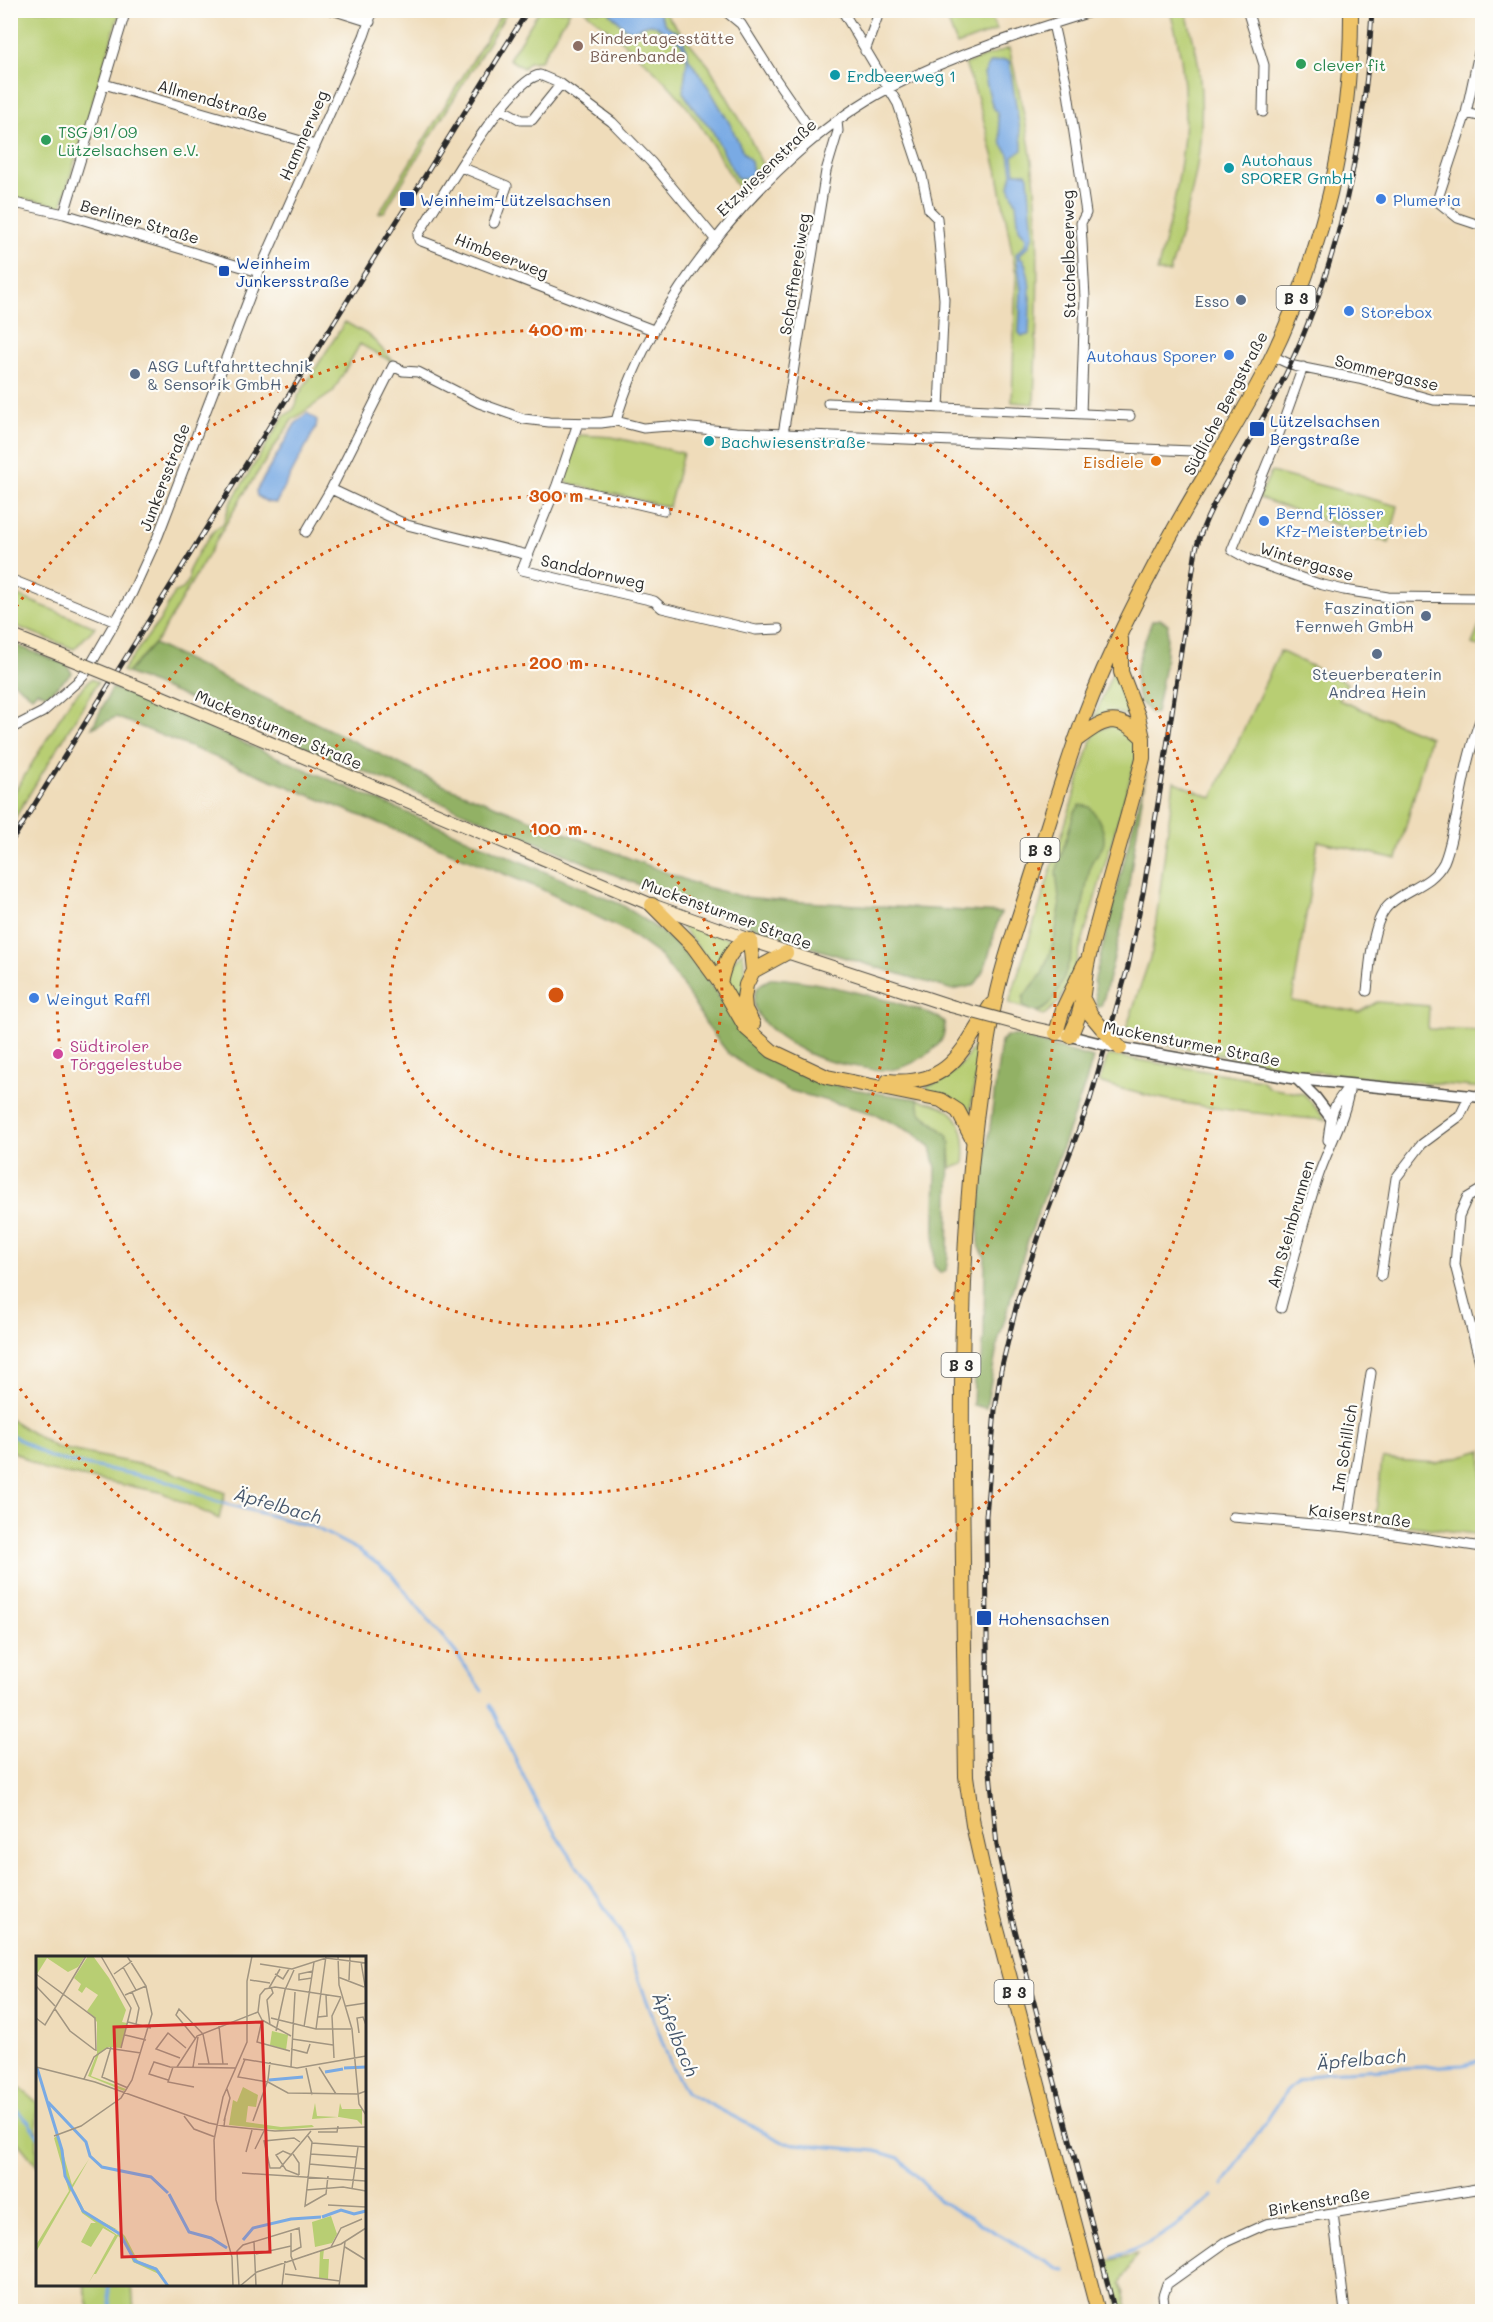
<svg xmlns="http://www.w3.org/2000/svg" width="1493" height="2322" viewBox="0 0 1493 2322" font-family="Mali,sans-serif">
  <rect width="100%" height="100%" fill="#fdfcf7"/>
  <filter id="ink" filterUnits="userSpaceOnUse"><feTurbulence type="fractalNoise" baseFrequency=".0167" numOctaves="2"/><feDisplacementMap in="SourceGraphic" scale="12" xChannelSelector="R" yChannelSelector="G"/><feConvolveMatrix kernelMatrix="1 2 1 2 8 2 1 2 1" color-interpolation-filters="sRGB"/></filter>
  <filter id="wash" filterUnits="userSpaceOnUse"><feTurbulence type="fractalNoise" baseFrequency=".008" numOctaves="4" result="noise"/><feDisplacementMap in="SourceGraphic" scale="24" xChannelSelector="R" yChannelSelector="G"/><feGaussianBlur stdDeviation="1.35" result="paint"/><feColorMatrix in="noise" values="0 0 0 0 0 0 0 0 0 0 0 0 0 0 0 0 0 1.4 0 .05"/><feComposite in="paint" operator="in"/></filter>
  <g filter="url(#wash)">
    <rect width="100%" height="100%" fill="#efdcba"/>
    <path fill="#b8ce73" stroke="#727c4f" stroke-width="1.5" d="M11,10L120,11L61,208L49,203L11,197Z
      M503,11H508L384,212L379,213Z
      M539,11H570L540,61L529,62L523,68L509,59Z
      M585,11H663L709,66L745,128L763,166L739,190C719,156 700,120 673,90C647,61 616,35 585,11Z
      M944,11H988L997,30L957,45Z
      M1170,11H1186C1190,30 1197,49 1199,69C1208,146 1191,200 1170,272H1157C1181,178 1199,106 1170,11Z
      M1009,48C1021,99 1033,150 1036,202C1040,269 1036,337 1034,404L1012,402L1016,274L997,169L977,96L965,64Z
      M345,322L370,336L396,364L360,344L333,392L292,420L241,498L159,638L127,673L122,671L160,620L175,592L183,589L189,580V570L198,553L215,529L223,524L230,504L284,416C294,411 297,406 298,396Z
      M579,435L612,437L683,453L669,507L568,483L564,476Z
      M1271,472L1398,506L1389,543L1259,498Z
      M11,593L95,627L74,649L11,624Z
      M1482,620V648L1472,644Z
      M1280,651L1347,683L1339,700L1430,737L1397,859L1318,841L1292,1001L1359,1012L1377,1002L1429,1006L1428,1029L1482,1031V1088L1307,1071L1168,1045L1126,1029L1152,952L1174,781L1212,798Z
      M1115,666L1135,718C1120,712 1109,710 1094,718Z
      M91,679L98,682L11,824V798L70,701Z
      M1114,724L1133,734L1136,742V759L1074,970L1059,1002L1044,1015L1009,1003L1091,742L1096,731Z
      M675,919L735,941C725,950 720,958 718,972Z
      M743,951L745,975L740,1008C728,984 720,971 743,951Z
      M983,1029L969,1119C958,1101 947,1095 927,1091V1086C958,1077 969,1056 983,1029Z
      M1108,1055L1261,1080L1269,1088L1304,1094L1326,1120C1249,1113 1172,1106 1099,1082Z
      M918,1099C926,1102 937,1104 945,1108C965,1119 966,1145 964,1164L951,1168C950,1131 947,1135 920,1112Z
      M10,1419L55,1447L167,1470L225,1493L219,1519L161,1492L45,1470L11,1450Z
      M1482,1450V1535L1375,1521L1382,1459L1437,1463Z
      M10,2080L37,2102V2166L11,2134Z
      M1137,2254L1121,2283L1128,2311H1120L1107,2261Z
      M84,2285H132L134,2311H90Z"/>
    <path fill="#92b165" stroke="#5e6e48" stroke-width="1.5" d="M1160,619L1168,624L1165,665L1156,713L1151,714C1147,709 1141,704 1139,699C1129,675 1144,643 1152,621Z
      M11,643L67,665L72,673L47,695L37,691L32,696L11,680Z
      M154,644L445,786L698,885L744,897L787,901L1001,913C990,939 992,961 975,985L953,990L806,946L637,884L127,673Z
      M112,688L132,695L620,904C645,919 669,935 689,957C723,995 742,1043 789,1068C827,1089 875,1092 918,1099L920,1112L947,1135L950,1143L948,1257L946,1270L941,1273L934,1266L936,1168L931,1147L913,1133L875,1114L788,1090L750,1069L728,1053L708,1027L681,983L659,955L626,931L539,888L116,717L92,728Z
      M1146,773L1123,922L1104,997L1101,1006L1097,1007L1094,982Z
      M1080,805L1090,807C1097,816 1105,828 1104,841C1104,851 1094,855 1091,864C1085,883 1066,1043 1023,1006V997L1042,974L1054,941L1060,907L1056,872L1074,813Z
      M773,978C809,980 843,989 878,998C901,1004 923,1009 944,1021C947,1039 938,1047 923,1057C912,1064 902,1069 889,1070C876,1071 839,1064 825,1060C804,1054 753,1026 754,1000C755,987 760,983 773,978Z
      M1006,1036H1017L1093,1058L1086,1082L1027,1243L998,1342L986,1408L973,1405L974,1379L982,1360L984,1334L985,1258L979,1245L978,1220L1001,1042Z"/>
    <path fill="#79aae4" stroke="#526a88" stroke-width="1.5" d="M608,11H658L665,24L682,36L689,59L709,88L730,124L743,152L751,161L753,173L749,177L742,179L736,177L711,128L696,112L683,92L687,60L681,43L655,25L649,24L633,30L626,29Z
      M1003,60L1009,61L1022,143V150L1013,156L1015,173H1026L1028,176L1033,235L1029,246L1020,254L1019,258L1023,259C1034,281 1029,311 1029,335L1022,336L1019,333L1021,290L1016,254L1025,245L1026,237L1019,229L1016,203L1009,186L1012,173L1009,154L1002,145L997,113L992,105L984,74L990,63Z
      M307,413L317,420L316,427L276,503L267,502L257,496L256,491L295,424Z"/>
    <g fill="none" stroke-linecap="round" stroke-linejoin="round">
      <path stroke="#79aae4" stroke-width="3" d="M10,1434L51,1458L168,1481L215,1501L314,1527L360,1551L391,1574L456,1653L482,1691
        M490,1705L539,1809L621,1932L671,2065L686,2092L785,2143L876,2151L899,2158L940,2201L1060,2269L1065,2270
        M10,2104L28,2121L38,2137
        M1223,2185L1286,2092L1298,2081L1324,2072L1463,2065L1482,2060
        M1113,2257C1151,2247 1184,2222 1212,2196
        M108,2284L111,2312"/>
    </g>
  </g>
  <g filter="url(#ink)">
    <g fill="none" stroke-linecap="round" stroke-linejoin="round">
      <g stroke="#484640" stroke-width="11">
        <path id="minor" d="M332,10L370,22
          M724,10L741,24L775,78L816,138
          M842,10L898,104L922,176L929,210L937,218L944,299L939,408
          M1247,10L1264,65L1263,112
          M1053,24L1067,86L1086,213L1081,223L1085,298L1081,414
          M1482,39L1466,113L1437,201L1458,218L1482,226
          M865,51L880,10
          M104,84L315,145
          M500,108L521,120H532L561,84
          M1466,113L1482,117
          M461,167L507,186L494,223
          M10,202L64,214L259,272
          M64,214L126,10
          M653,330L419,240L418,235C437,205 508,79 540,75L561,84L612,122L651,162L715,239
          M1272,356L1294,366L1359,379L1434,400L1482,402
          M1303,367L1276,442L1232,550L1250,560L1319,584L1344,590L1388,597L1482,598
          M828,403L1130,416
          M616,421C650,298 776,147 889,88C955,54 1026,32 1097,10
          M578,423L557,485L522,570L654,601L662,608L756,630L779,629
          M783,434L826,171L838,131L837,121
          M557,485L664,510
          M306,532L331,489
          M528,555L407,525L331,489L393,366L403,371L418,372L479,403L524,419L549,422L601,423L616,421L643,428L669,426L736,432L1192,451L1216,459
          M10,579L116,622
          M10,729L43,712L77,682L87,671L132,593L158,536L259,272L364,36L373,10
          M1367,991C1370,967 1371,920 1390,904C1408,888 1432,885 1444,862C1450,848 1452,832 1456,818C1463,783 1469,748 1482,715
          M1328,1140C1331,1113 1332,1106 1350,1085
          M1482,1189L1467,1198L1459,1216L1455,1265L1482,1370
          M1381,1276L1396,1178L1422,1144L1460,1116L1470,1095
          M1281,1308C1293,1264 1303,1220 1318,1177C1328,1147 1346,1118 1350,1085
          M1233,1517L1347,1527L1482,1547
          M1347,1527L1371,1373
          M1333,2213L1345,2312
          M1165,2312L1163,2296L1167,2284L1226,2242L1266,2224L1482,2188"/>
      </g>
      <g stroke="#484640" stroke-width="13">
        <path id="tertiary" d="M1070,1036L1098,1043
          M1120,1048L1297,1079L1482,1097
          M1297,1079L1315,1097L1331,1118"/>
      </g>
      <g stroke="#484640" stroke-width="14">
        <path id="secondary" d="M10,635L58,654
          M146,690L652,905L750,940L951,1006
          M1033,1028L1070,1036"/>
      </g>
      <g stroke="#484640" stroke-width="16">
        <path id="primary" d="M1075,741C1102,721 1116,710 1143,738
          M652,905L693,946L720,983L746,1028L772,1051L827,1077L941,1100L958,1111L974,1142
          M750,940L753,971L746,985L744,998L745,1009L753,1024
          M753,971L786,953
          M720,983C725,961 728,954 745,939
          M1084,1001L1091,1015L1102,1028
          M1056,1033L1063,1009L1085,963
          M1070,1036C1087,1003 1081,985 1090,952C1106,887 1127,823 1143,758V738L1138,716L1121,672V639
          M888,1081C951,1087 962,1050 991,1005
          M1098,2312L993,1914L973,1825L966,1776C964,1674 963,1573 962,1471C961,1314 963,1156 995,1001C1002,965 1015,930 1026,895C1042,845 1057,795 1074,745C1097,676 1132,608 1166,544C1198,484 1236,428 1267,367C1322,256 1352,134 1351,10"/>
      </g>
      <use href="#minor" stroke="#fff" stroke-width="9"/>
      <use href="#tertiary" stroke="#fff" stroke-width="10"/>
      <use href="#secondary" stroke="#f9e7c3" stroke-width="12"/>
      <use href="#primary" stroke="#efc469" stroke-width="14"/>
      <g stroke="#2b2b2b" stroke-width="5">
        <path id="rail" d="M10,844L528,10
          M1115,2312L1014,1926L997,1846L988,1750L986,1516L995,1410L1001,1370L1018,1299L1043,1224L1090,1100L1128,967L1143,893L1163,773L1196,549C1204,519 1219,494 1235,467C1254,433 1275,399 1291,363C1342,253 1366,131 1372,10"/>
      </g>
      <use href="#rail" stroke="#fdfcf7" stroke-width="3" stroke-dasharray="9" stroke-linecap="butt"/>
      <g stroke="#484640" stroke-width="13" stroke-linecap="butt">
        <path id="tertiary-bridge" d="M1098,1043L1120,1048"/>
      </g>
      <g stroke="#484640" stroke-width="14" stroke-linecap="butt">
        <path id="secondary-bridge" d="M58,654L146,690
          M951,1006L1033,1028"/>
      </g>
      <g stroke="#484640" stroke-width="16" stroke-linecap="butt">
        <path id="primary-bridge" d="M1102,1028L1120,1048"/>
      </g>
      <use href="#tertiary-bridge" stroke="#fff" stroke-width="10"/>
      <use href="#secondary-bridge" stroke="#f9e7c3" stroke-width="12"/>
      <use href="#primary-bridge" stroke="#efc469" stroke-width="14"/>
    </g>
  </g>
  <g fill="none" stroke="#d5540f" stroke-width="3" stroke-dasharray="3 6">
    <circle cx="556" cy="995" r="166"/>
    <circle cx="556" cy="995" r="332"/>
    <circle cx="556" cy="995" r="499"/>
    <path d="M11 614A665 665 0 1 1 11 1376"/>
  </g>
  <circle fill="#8d6e63" stroke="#fdfcf7" stroke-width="2" cx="578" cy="46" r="6"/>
  <g fill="#2e9e5b" stroke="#fdfcf7" stroke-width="2">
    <circle cx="1301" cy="64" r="6"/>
    <circle cx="46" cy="140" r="6"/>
  </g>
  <g fill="#0f9aa8" stroke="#fdfcf7" stroke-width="2">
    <circle cx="835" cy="75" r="6"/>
    <circle cx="1229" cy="168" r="6"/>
    <circle cx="709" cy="441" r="6"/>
  </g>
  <g fill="#1a4fb4" stroke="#fdfcf7" stroke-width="2">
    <rect x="399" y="191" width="16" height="16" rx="3"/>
    <rect x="218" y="265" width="12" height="12" rx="3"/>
    <rect x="1249" y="421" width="16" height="16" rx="3"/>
    <rect x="976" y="1610" width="16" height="16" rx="3"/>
  </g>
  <g fill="#3f7fe0" stroke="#fdfcf7" stroke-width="2">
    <circle cx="1381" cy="199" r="6"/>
    <circle cx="1349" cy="311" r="6"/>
    <circle cx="1229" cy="355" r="6"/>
    <circle cx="1264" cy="521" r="6"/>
    <circle cx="34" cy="998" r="6"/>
  </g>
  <g fill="#5c6f8a" stroke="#fdfcf7" stroke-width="2">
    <circle cx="1241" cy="300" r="6"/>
    <circle cx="135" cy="374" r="6"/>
    <circle cx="1426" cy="616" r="6"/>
    <circle cx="1377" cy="654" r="6"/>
  </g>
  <circle fill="#e8710a" stroke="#fdfcf7" stroke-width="2" cx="1156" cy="461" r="6"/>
  <circle fill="#d1479c" stroke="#fdfcf7" stroke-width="2" cx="58" cy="1054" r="6"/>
  <g text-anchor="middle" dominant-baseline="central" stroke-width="4.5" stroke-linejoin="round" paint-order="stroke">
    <g fill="#fdfcf7" stroke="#6a6a68" stroke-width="1.5">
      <rect x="1276.5" y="286" width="39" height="24" rx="4.5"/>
      <rect x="1020.5" y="838" width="39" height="24" rx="4.5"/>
      <rect x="941.5" y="1353" width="39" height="24" rx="4.5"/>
      <rect x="994.5" y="1980" width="39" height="24" rx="4.5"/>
    </g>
    <g font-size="15" font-weight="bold" fill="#2b2b2b">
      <text x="1296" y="298">B 3</text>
      <text x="1040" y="850">B 3</text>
      <text x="961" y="1365">B 3</text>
      <text x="1014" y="1992">B 3</text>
    </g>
    <g font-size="16" fill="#785e54" stroke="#fdfcf7" text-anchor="start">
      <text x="590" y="37">Kindertagesstätte<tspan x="590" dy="18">Bärenbande</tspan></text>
    </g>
    <g font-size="16" fill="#27864d" stroke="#fdfcf7" text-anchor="start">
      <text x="1313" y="64">clever fit</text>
      <text x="58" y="131">TSG 91/09<tspan x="58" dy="18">Lützelsachsen e.V.</tspan></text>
    </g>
    <g font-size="16" fill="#0d838f" stroke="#fdfcf7" text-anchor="start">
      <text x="847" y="75">Erdbeerweg 1</text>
      <text x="1241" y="159">Autohaus<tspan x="1241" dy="18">SPORER GmbH</tspan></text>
      <text x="721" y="441">Bachwiesenstraße</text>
    </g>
    <g font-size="16" fill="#2b2b2b" stroke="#fdfcf7">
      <text transform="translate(213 100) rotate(16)">Allmendstraße</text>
      <text transform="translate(303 135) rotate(-66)">Hammerweg</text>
      <text transform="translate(766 167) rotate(-44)">Etzwiesenstraße</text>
      <text transform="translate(140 221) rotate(16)">Berliner Straße</text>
      <text transform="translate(1068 254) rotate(-91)">Stachelbeerweg</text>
      <text transform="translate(502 255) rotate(21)">Himbeerweg</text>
      <text transform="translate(794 274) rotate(-81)">Schaffnereiweg</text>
      <text transform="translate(1387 372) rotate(14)">Sommergasse</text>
      <text transform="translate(1225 403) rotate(-62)">Südliche Bergstraße</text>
      <text transform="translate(164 477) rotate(-69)">Junkersstraße</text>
      <text transform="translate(1307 561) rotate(17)">Wintergasse</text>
      <text transform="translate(593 571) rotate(13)">Sanddornweg</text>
      <text transform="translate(279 729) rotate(23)">Muckensturmer Straße</text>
      <text transform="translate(727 913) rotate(20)">Muckensturmer Straße</text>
      <text transform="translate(1192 1043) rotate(11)">Muckensturmer Straße</text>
      <text transform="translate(1290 1224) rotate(-74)">Am Steinbrunnen</text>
      <text transform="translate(1344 1448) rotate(-81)">Im Schillich</text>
      <text transform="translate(1360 1515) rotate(7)">Kaiserstraße</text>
      <text transform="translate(1319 2201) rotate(-10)">Birkenstraße</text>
    </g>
    <g font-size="16" fill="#164399" stroke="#fdfcf7" text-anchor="start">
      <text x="420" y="199">Weinheim-Lützelsachsen</text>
      <text x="236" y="262">Weinheim<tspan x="236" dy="18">Junkersstraße</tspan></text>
      <text x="1270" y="420">Lützelsachsen<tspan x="1270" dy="18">Bergstraße</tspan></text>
      <text x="998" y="1618">Hohensachsen</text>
    </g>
    <g font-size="16" fill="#366cbe" stroke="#fdfcf7" text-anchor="start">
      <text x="1393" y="199">Plumeria</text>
      <text x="1361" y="311">Storebox</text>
      <text x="1217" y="355" text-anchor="end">Autohaus Sporer</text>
      <text x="1276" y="512">Bernd Flösser<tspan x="1276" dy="18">Kfz-Meisterbetrieb</tspan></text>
      <text x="46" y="998">Weingut Raffl</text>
    </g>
    <g font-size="16" fill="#4e5e75" stroke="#fdfcf7" text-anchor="end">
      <text x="1229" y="300">Esso</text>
      <text x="147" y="365" text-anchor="start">ASG Luftfahrttechnik<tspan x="147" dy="18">&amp; Sensorik GmbH</tspan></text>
      <text x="1414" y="607">Faszination<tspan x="1414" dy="18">Fernweh GmbH</tspan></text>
      <text x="1377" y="673" text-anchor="middle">Steuerberaterin<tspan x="1377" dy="18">Andrea Hein</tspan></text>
    </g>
    <g font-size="16" fill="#c56008" stroke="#fdfcf7" text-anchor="end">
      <text x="1144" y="461">Eisdiele</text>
    </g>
    <g font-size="16" fill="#b23c85" stroke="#fdfcf7" text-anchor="start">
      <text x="70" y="1045">Südtiroler<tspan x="70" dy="18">Törggelestube</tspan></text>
    </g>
    <g font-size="18" font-style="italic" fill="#46576c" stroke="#fdfcf7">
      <text transform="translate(278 1505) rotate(16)">Äpfelbach</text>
      <text transform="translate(676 2034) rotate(67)">Äpfelbach</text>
      <text transform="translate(1361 2059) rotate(-5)">Äpfelbach</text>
    </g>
  </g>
  <g transform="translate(36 1956)">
    <rect width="330" height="330" fill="#efdcba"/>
    <path d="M0,0H49L42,11L32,16L11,2L1,18ZM52,0H57L73,22L90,54L86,66L91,67L85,92L73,91L63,98L55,120L90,133L88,135L52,120L61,97V66L51,55L62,39L50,31L46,37L42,34L45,28L38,22ZM236,75L252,79L250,94L234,89ZM207,131L222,139L220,151L212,150L210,166L245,171L276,169L278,171L244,174L193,169L197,144L201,146ZM279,147L281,160L302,161L304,147L306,153H326V169L321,164L303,161L276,163ZM22,179L36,229L53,203L0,296V289L33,235L18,182ZM38,234L49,256L82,274L68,270L81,279L84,275L89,280L102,305L121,312L127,320L97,306L89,286L82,280L60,318H58L52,328L79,279L67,272L55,291L45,286L55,267H60L46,257ZM295,260L301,278L296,287L279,291L276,266ZM288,293L287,303H293L292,323L283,322L284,294Z" fill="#b8ce73"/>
    <path fill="none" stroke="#79aae4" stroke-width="3" d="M1,112L26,194L29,220L47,255L84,278L99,305L120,313L132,330M308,112L330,111M289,116L307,113M233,124L267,121M12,146L50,186L54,200L66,211L115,221L132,237M133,238L153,276L175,282L191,292M286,261L305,254L318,258L330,255M207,284L217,272L255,263L285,261"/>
    <path fill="none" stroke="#a19581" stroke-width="1.5" d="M65,0L95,52L85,92M302,0L303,29L316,73L323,148L330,159M325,6L330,36M224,8L256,13L290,2L330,7M87,11L100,34M0,18L59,62L60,95M78,18L96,5M239,18L247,23L253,13M302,21L328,31M276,22L263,24V18L277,15M214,24L234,27M313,24L314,0M0,30L19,50M233,32L244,13M96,36L103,52L100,68M89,39L110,30M310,50L330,47M19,53L34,75L59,94M222,56L226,64L221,86L254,95M282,61L291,60L290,39M0,62L9,69L50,0M235,62L280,73H315M226,64L255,80M92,66L115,72M234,69L231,44L237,37L235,31M183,70L187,108M268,71L278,6M280,73L290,0M240,75L249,34L258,14M323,77L321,62L327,61L330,69M89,79L110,84M159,82L140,59L143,53L167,78L173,108M256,83L297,89M75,91L66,121L92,132M255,93L271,97L274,88M144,102L120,93L132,77L150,92M298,102L296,60L305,41M207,103L261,112L330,100M209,103L202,121L232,126L252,137L322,138L330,135M162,108H192M0,111L59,126L173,167L188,170L189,162M137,111L132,126L158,131M141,111L161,80L222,56L224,39L229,33L239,31L305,41M157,111L162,81M255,111L259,36M283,111L300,138M270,112L276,139M48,123L58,101L71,92L105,97M132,124L113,118L118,106L134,111L200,112M148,160L158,173L179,181M188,165L194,142L191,133M217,165L232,124L234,106M188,170L239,175L330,171M282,176H301L302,170M18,180L45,170L85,142L96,124L116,58L110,30L91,0M272,180L276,186L269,250L290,238L292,220M264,186L258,182L228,185L234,212H244L275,175M276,187L330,191M219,193L228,175M210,196L216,174M257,198L263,207V219M274,198L320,201M256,199L247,195L240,199L250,214L263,219M273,208L330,213M206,217L330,225M316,233L322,191M270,234L307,231L330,235M292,249L330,251M255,277V300L260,314M218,286L220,330M295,291L305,272L326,263M309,291L330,304M220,298L255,290M249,318L304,325M197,330L196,301L180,244L178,184L187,141L211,86V25L216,0M203,330L201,295L207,289L263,272L265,291L255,296M204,330L221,316L305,288L330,272M246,330L249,305M303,330L309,286"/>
    <path fill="#d62828" fill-opacity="0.15" stroke="#d62828" stroke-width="3" d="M226,66L234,296L86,301L78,71Z"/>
    <rect width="330" height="330" fill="none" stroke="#2b2b2b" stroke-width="3"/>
  </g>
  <circle cx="556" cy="995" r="9" fill="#d5540f" stroke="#fdfcf7" stroke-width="3"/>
  <g font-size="18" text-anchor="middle" font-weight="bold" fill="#d5540f" stroke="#fdfcf7" stroke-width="4.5" stroke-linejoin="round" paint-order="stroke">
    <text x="556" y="336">400 m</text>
    <text x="556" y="502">300 m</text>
    <text x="556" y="669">200 m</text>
    <text x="556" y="835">100 m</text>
  </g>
  <rect width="1493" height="2322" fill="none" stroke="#fdfcf7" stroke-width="36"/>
</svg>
